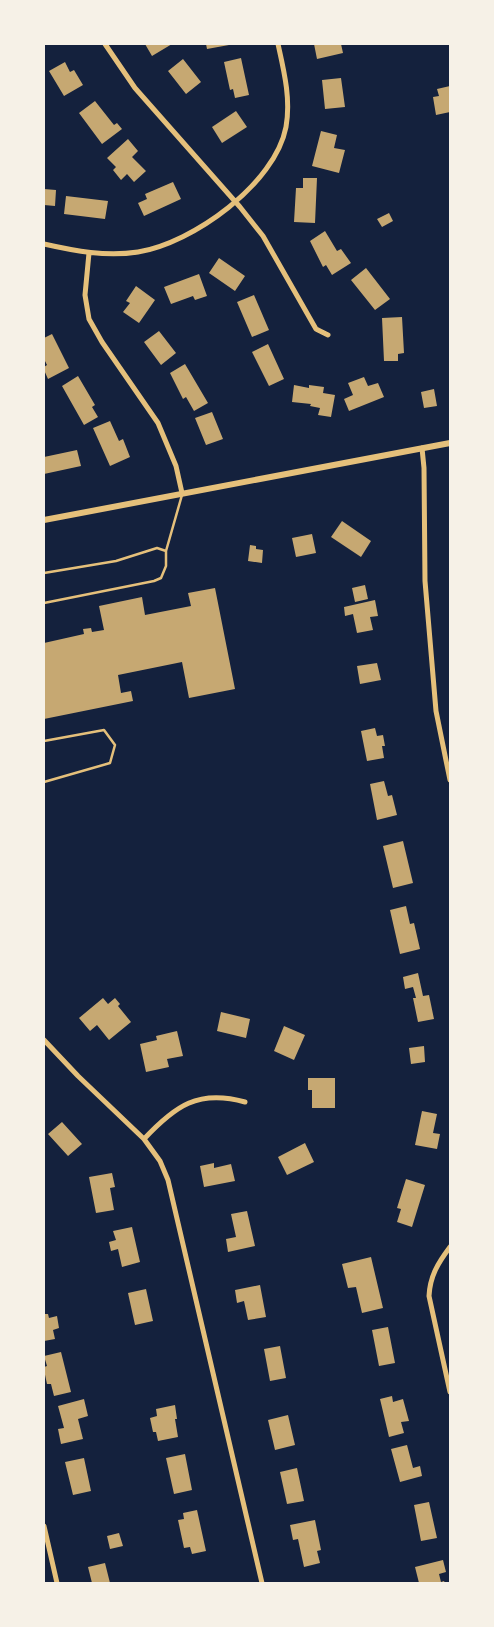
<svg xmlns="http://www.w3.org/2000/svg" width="494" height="1627" viewBox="0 0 494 1627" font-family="'Noto Serif',serif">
  <rect width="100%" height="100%" fill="#14213d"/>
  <path fill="#c6a872" d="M145,44H172L152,56Z
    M206,44H229V45L207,49Z
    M314,44H341L343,53L317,59Z
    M241,58L249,95L235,98L233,89L230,90L224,62Z
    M183,59L201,82L186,94L168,71Z
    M65,62L70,72L74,70L83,85L64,96L49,71Z
    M341,78L345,107L325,109L322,80Z
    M450,86V112L436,115L433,97L439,96L437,89Z
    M95,101L114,125L117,123L122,129L102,144L79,113Z
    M236,111L247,127L222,143L212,127Z
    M321,131L337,135L334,148L345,150L339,173L312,166Z
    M128,139L138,151L132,157L146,171L134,182L127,174L121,180L113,170L116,167L107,158Z
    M303,178H317L315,223L294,222L296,188H303Z
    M173,182L181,199L144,216L138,203L147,199L145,194Z
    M44,189L56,190L55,206L44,205Z
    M66,196L108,201L105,219L64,214Z
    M389,213L393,221L382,227L377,219Z
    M325,231L337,251L341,249L351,263L332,275L326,265L323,267L310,241Z
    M219,258L245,276L235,291L209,273Z
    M366,268L390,299L375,310L351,280Z
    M199,274L207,296L195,300L193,296L171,304L164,287Z
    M136,286L155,300L139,323L123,312L130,303L126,301Z
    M254,295L269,330L252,337L237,302Z
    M402,317L404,353L398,354V361H384L382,318Z
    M159,331L176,353L161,365L144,342Z
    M52,334L69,368L48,379L44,370V367L47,365L44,359V338Z
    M268,344L284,379L269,386L252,352Z
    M185,364L208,403L194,411L186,397L183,399L170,373Z
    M78,376L95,405L92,407L98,417L84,425L62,386Z
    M364,377L368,386L378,383L384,397L349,411L344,399L353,395L348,383Z
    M294,385L309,388V385L324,387L323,393L335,395L331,417L318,415L320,408L310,406L311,404L292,402Z
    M434,389L437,406L424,408L421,392Z
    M212,412L223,439L206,445L195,418Z
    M110,421L119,441L123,439L130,457L110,466L93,428Z
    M77,450L81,466L44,474V457Z
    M342,521L371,541L361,557L331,537Z
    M312,534L316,553L296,557L292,538Z
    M250,545L256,546V549L263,550L262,563L248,561Z
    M365,585L368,599L355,602L352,588Z
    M215,588L235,689L189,698L182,662L118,675L121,693L131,691L133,701L44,719V643L84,634L83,629L91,628L92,632L104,630L99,606L142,597L145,615L191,606L188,593Z
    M375,600L378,616L370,617L373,630L357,633L353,614L345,616L344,607Z
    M377,663L381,680L360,684L357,666Z
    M375,728L377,736L383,735L385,746H382L384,758L367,761L361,731Z
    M384,781L388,796L392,795L397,815L377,820L370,784Z
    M403,841L413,883L393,888L383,846Z
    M406,906L410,924L414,923L420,949L400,954L390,910Z
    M418,973L423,996L429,995L434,1019L418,1022L413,998H416L413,987L405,989L403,977Z
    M103,998L108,1004L115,998L120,1004L118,1006L131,1022L109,1040L97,1025L90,1031L79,1018Z
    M221,1012L250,1019L246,1038L217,1031Z
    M284,1026L305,1035L294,1060L274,1051Z
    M177,1031L183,1056L167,1059L169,1067L146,1072L140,1044L157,1040L156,1036Z
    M424,1046L425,1062L411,1064L409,1048Z
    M308,1078H335V1108H312V1090H308Z
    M422,1111L437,1114L433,1133L440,1134L437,1149L415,1145Z
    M62,1122L82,1144L68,1156L48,1134Z
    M305,1143L314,1162L287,1175L278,1157Z
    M214,1163V1168L231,1164L235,1181L204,1187L200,1166Z
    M112,1173L115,1187L110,1188L114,1210L96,1213L89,1177Z
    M406,1179L425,1185L412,1227L397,1222L401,1209L397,1208Z
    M247,1211L255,1246L228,1252L226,1239L236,1237L231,1214Z
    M132,1227L140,1262L122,1267L118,1249L111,1251L109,1242L116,1240L113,1231Z
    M371,1257L383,1308L362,1313L356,1287L348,1288L342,1264Z
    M260,1285L266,1317L248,1320L244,1301L237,1303L235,1290Z
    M146,1289L153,1321L135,1325L128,1293Z
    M44,1314H48L49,1318L57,1316L59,1328L53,1330L55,1339L44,1341Z
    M388,1327L395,1363L379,1366L372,1330Z
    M280,1346L286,1378L270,1381L264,1349Z
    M61,1352L71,1392L54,1396L51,1384H47L44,1370V1367L47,1366L44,1356Z
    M392,1396L393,1402L403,1399L409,1421L401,1422L404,1433L389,1437L380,1399Z
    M84,1399L88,1416L78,1419L83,1439L61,1444L58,1429L64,1428L58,1406Z
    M175,1405L177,1419H175L178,1437L158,1441L156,1432H153L150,1418L157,1416L156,1409Z
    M288,1415L295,1445L275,1450L268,1420Z
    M407,1445L413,1468L420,1466L422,1476L400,1482L391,1449Z
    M185,1454L192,1490L174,1494L166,1458Z
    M84,1458L91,1491L73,1495L65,1462Z
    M297,1468L304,1501L287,1504L280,1472Z
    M429,1502L437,1538L421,1541L414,1505Z
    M197,1510L206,1551L192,1554L190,1547L184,1548L178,1520L184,1519L183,1513Z
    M315,1520L321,1550L317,1551L320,1563L304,1567L298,1539L293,1540L290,1525Z
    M119,1533L123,1546L110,1549L107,1536Z
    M443,1560L446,1572L439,1574L441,1582L444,1581L445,1583H419L415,1567Z
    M105,1563L110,1583H92L88,1567Z"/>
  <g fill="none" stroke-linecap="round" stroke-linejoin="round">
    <path stroke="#e5c07b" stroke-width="2.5" d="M166,551L182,495
      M44,573L116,561L157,548L166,551V566L161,578L154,581L44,603
      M44,741L104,730L115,745L110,763L44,782"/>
    <path stroke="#e5c07b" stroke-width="5" d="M105,44L135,88L240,207L263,236L316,329L328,335
      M44,244C75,251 106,257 138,252C193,243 275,184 286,127C291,99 284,71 278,44
      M89,253L85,295L89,319L102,342L158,423L176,466L182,493
      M422,448L424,468L425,581L436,711L450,780
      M44,1040L78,1076L144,1139L160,1161L168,1180L262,1583
      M144,1139C175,1106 198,1089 245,1102
      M450,1247C438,1263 430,1276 429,1296L450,1392
      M44,1526L57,1583"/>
    <path stroke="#e5c07b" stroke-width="6" d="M44,520L450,443"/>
  </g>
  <rect width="494" height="1627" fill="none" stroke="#f6f1e7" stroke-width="90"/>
</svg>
